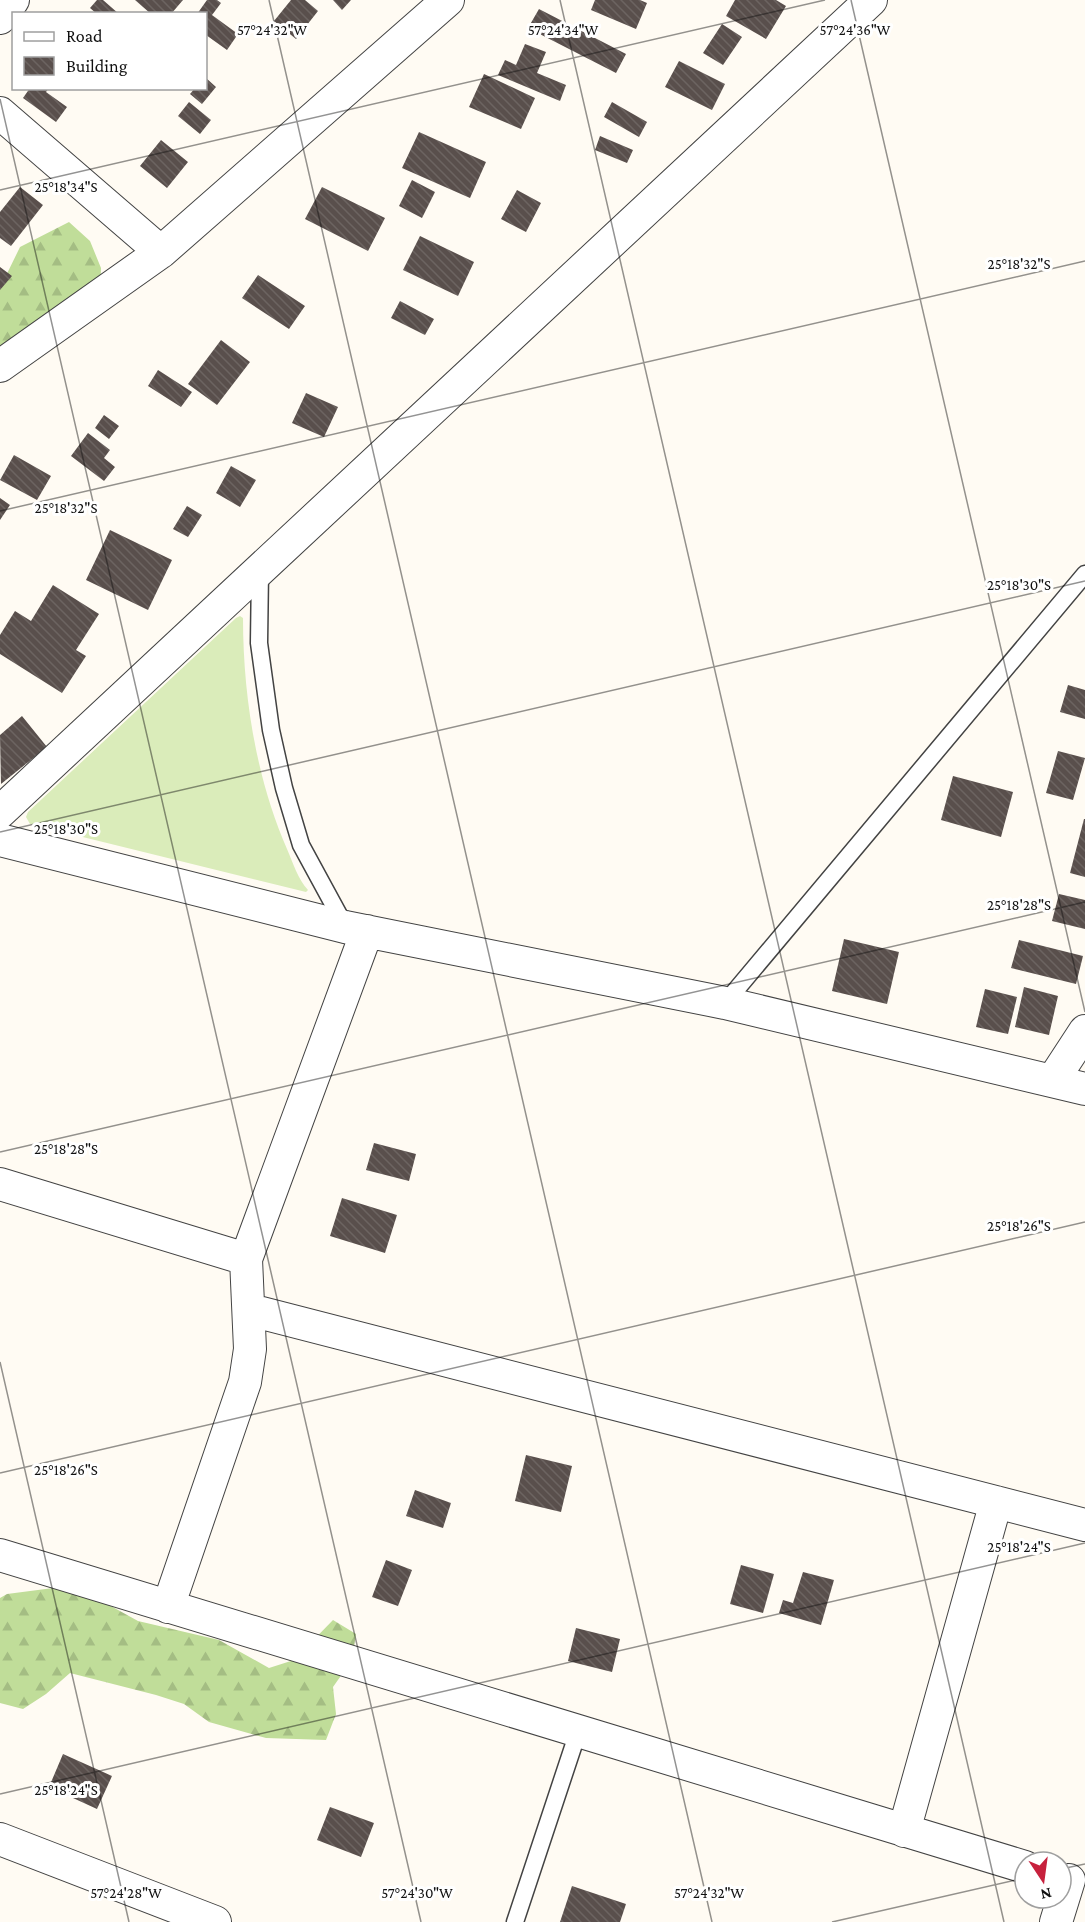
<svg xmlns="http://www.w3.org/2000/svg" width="1085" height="1922" viewBox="0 0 1085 1922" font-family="'Crimson Pro',serif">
  <defs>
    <pattern id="forest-firs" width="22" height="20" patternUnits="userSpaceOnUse" patternTransform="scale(1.5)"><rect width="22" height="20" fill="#c0dd99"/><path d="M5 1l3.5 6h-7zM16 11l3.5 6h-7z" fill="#a4bd83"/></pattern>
    <pattern id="building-back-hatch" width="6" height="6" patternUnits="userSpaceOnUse" patternTransform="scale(1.5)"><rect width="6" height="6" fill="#594f4c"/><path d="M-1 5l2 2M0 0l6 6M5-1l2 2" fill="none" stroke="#6c6461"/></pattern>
  </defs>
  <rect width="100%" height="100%" fill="#fffbf3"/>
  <path fill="#daecba" d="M240,616L243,618C243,695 256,778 287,849C293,863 298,879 308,890L306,892L30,824L26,817L28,812L236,618Z"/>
  <path fill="url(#forest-firs)" d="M69,222L90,241L101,268L100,296L0,375V288L20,247Z
    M61,1587L89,1594L138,1621L219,1640L269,1668L294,1660L333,1620L356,1634L352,1660L333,1687L336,1714L326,1740L266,1738L209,1722L184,1704L156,1695L70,1673L46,1694L23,1709L0,1703V1598L7,1594Z"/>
  <path fill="url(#building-back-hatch)" d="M97,0H103L119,14H97L90,8Z
    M135,0H183L171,14H151Z
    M207,0H217L221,3L212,15L238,34L227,50L206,35V14H197Z
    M291,0H305L318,11L296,39L274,21Z
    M333,0H351L342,10Z
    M595,0H640L647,3L636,29L591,10Z
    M735,0H776L786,6L766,39L726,16Z
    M539,9L626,54L616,73L528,28Z
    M722,24L742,37L723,65L703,53Z
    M525,44L546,52L537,73L566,85L560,101L498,75L505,60L516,65Z
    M679,61L725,84L712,110L665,87Z
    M484,74L535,98L521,129L469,107Z
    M206,78L216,87L202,104L190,94L195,88H206Z
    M30,88H49L46,92L67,107L56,122L23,98Z
    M189,102L211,120L200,134L178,116Z
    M612,102L647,122L639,137L604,117Z
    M419,132L486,162L470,198L402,168Z
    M600,136L633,150L627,163L595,150Z
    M161,140L188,162L167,188L140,166Z
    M412,180L435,192L422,218L399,206Z
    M20,187L43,205L11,246L0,238V212Z
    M322,187L385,218L368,251L305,219Z
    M517,190L541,203L526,232L501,219Z
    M420,236L474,262L458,296L403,270Z
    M0,267L12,276L0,290Z
    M258,275L305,306L289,329L242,298Z
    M400,301L434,319L425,335L391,318Z
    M221,340L250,362L217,405L188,384Z
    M158,370L192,392L181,407L148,386Z
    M306,393L338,407L324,437L292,423Z
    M104,415L119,426L109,439L95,428Z
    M88,433L110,450L104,458L115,467L104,481L71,456Z
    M14,455L51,476L37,500L0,480Z
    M231,466L256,480L240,507L216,493Z
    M0,498L10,505L0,520Z
    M187,506L202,515L188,537L173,529Z
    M110,530L172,560L148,610L86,580Z
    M53,585L99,614L76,650L86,656L62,693L0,654V635L15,611L31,621Z
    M1068,685L1085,690V719L1060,712Z
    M22,716L47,747L1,784L0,735Z
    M1058,751L1085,758L1073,800L1046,793Z
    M953,776L1013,792L1001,837L941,820Z
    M1084,819H1085V877L1070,873Z
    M1059,894L1085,900V929L1052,921Z
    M844,939L899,952L887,1004L832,991Z
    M1019,940L1083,956L1076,984L1011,968Z
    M1024,987L1058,996L1049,1035L1015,1027Z
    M985,989L1017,997L1008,1034L976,1027Z
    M374,1143L416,1154L409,1181L366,1170Z
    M342,1198L397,1215L385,1253L330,1236Z
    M526,1455L572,1466L561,1512L515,1501Z
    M415,1490L451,1503L443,1528L406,1516Z
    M386,1560L412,1570L398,1606L372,1597Z
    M741,1565L774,1574L763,1613L730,1604Z
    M803,1572L834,1580L821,1625L779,1613L783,1600L793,1603Z
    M576,1628L620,1639L612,1672L568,1661Z
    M63,1754L112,1776L97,1809L49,1787Z
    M330,1807L374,1823L361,1857L317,1840Z
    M572,1886L626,1904L620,1922H560Z"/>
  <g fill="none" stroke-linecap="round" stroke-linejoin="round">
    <g stroke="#434343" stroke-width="19">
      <path id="lane" d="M260,570L259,643L271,730L284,788L301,845L345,926
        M725,1003L1085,574
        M515,1922L578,1732"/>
    </g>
    <g stroke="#434343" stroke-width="34">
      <path id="street" d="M0,18L13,0
        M0,113L161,252
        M0,366L161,252L448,0
        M0,812L871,0
        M0,840L345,927L725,1003L1085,1089
        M1053,1080L1085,1031
        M0,1184L246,1259
        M250,1310L1085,1525
        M0,1555L1025,1867
        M168,1607L245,1382L250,1349L246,1259L367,931
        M904,1831L996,1502
        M0,1839L215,1922
        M1056,1922L1069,1880"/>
    </g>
    <use href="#lane" stroke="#fff" stroke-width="16"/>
    <use href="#street" stroke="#fff" stroke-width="32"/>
  </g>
  <path fill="none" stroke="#101010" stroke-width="1.5" stroke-opacity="0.45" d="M269,0L712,1922M560,0L1004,1922M851,0L1085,1012M0,99L421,1922M0,190L825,0M0,511L1085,261M0,832L1085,581M0,1152L1085,902M0,1362L129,1922M0,1473L1085,1222M0,1794L1085,1543M1061,1869L1085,1864M832,1922L1025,1878"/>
  <g font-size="15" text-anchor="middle" fill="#101010" stroke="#fff" stroke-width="6" stroke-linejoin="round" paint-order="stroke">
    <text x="272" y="35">57°24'32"W</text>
    <text x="563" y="35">57°24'34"W</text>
    <text x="855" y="35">57°24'36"W</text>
    <text x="66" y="192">25°18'34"S</text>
    <text x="1019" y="269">25°18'32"S</text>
    <text x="66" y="513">25°18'32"S</text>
    <text x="1019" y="590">25°18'30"S</text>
    <text x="66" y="834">25°18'30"S</text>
    <text x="1019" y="910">25°18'28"S</text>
    <text x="66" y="1154">25°18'28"S</text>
    <text x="1019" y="1231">25°18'26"S</text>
    <text x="66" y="1475">25°18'26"S</text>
    <text x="1019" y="1552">25°18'24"S</text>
    <text x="66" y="1795">25°18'24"S</text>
    <text x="126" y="1898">57°24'28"W</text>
    <text x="417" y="1898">57°24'30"W</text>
    <text x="709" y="1898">57°24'32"W</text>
  </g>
  <rect x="12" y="12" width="195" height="78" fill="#ffffff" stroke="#9f9f9f" stroke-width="1.5"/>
  <rect x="24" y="32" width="30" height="9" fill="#ffffff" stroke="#9f9f9f" stroke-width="1.5"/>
  <text x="66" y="42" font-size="18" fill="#101010">Road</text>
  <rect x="24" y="57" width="30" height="18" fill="url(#building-back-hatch)" stroke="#9f9f9f" stroke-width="1.5"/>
  <text x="66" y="72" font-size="18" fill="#101010">Building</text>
  <g transform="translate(1043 1880) rotate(167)"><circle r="28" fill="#ffffff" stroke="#9f9f9f" stroke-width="1.5"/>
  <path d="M0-4.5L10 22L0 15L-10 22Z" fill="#c7213d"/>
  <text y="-9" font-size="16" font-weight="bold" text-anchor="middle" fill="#101010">N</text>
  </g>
</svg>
